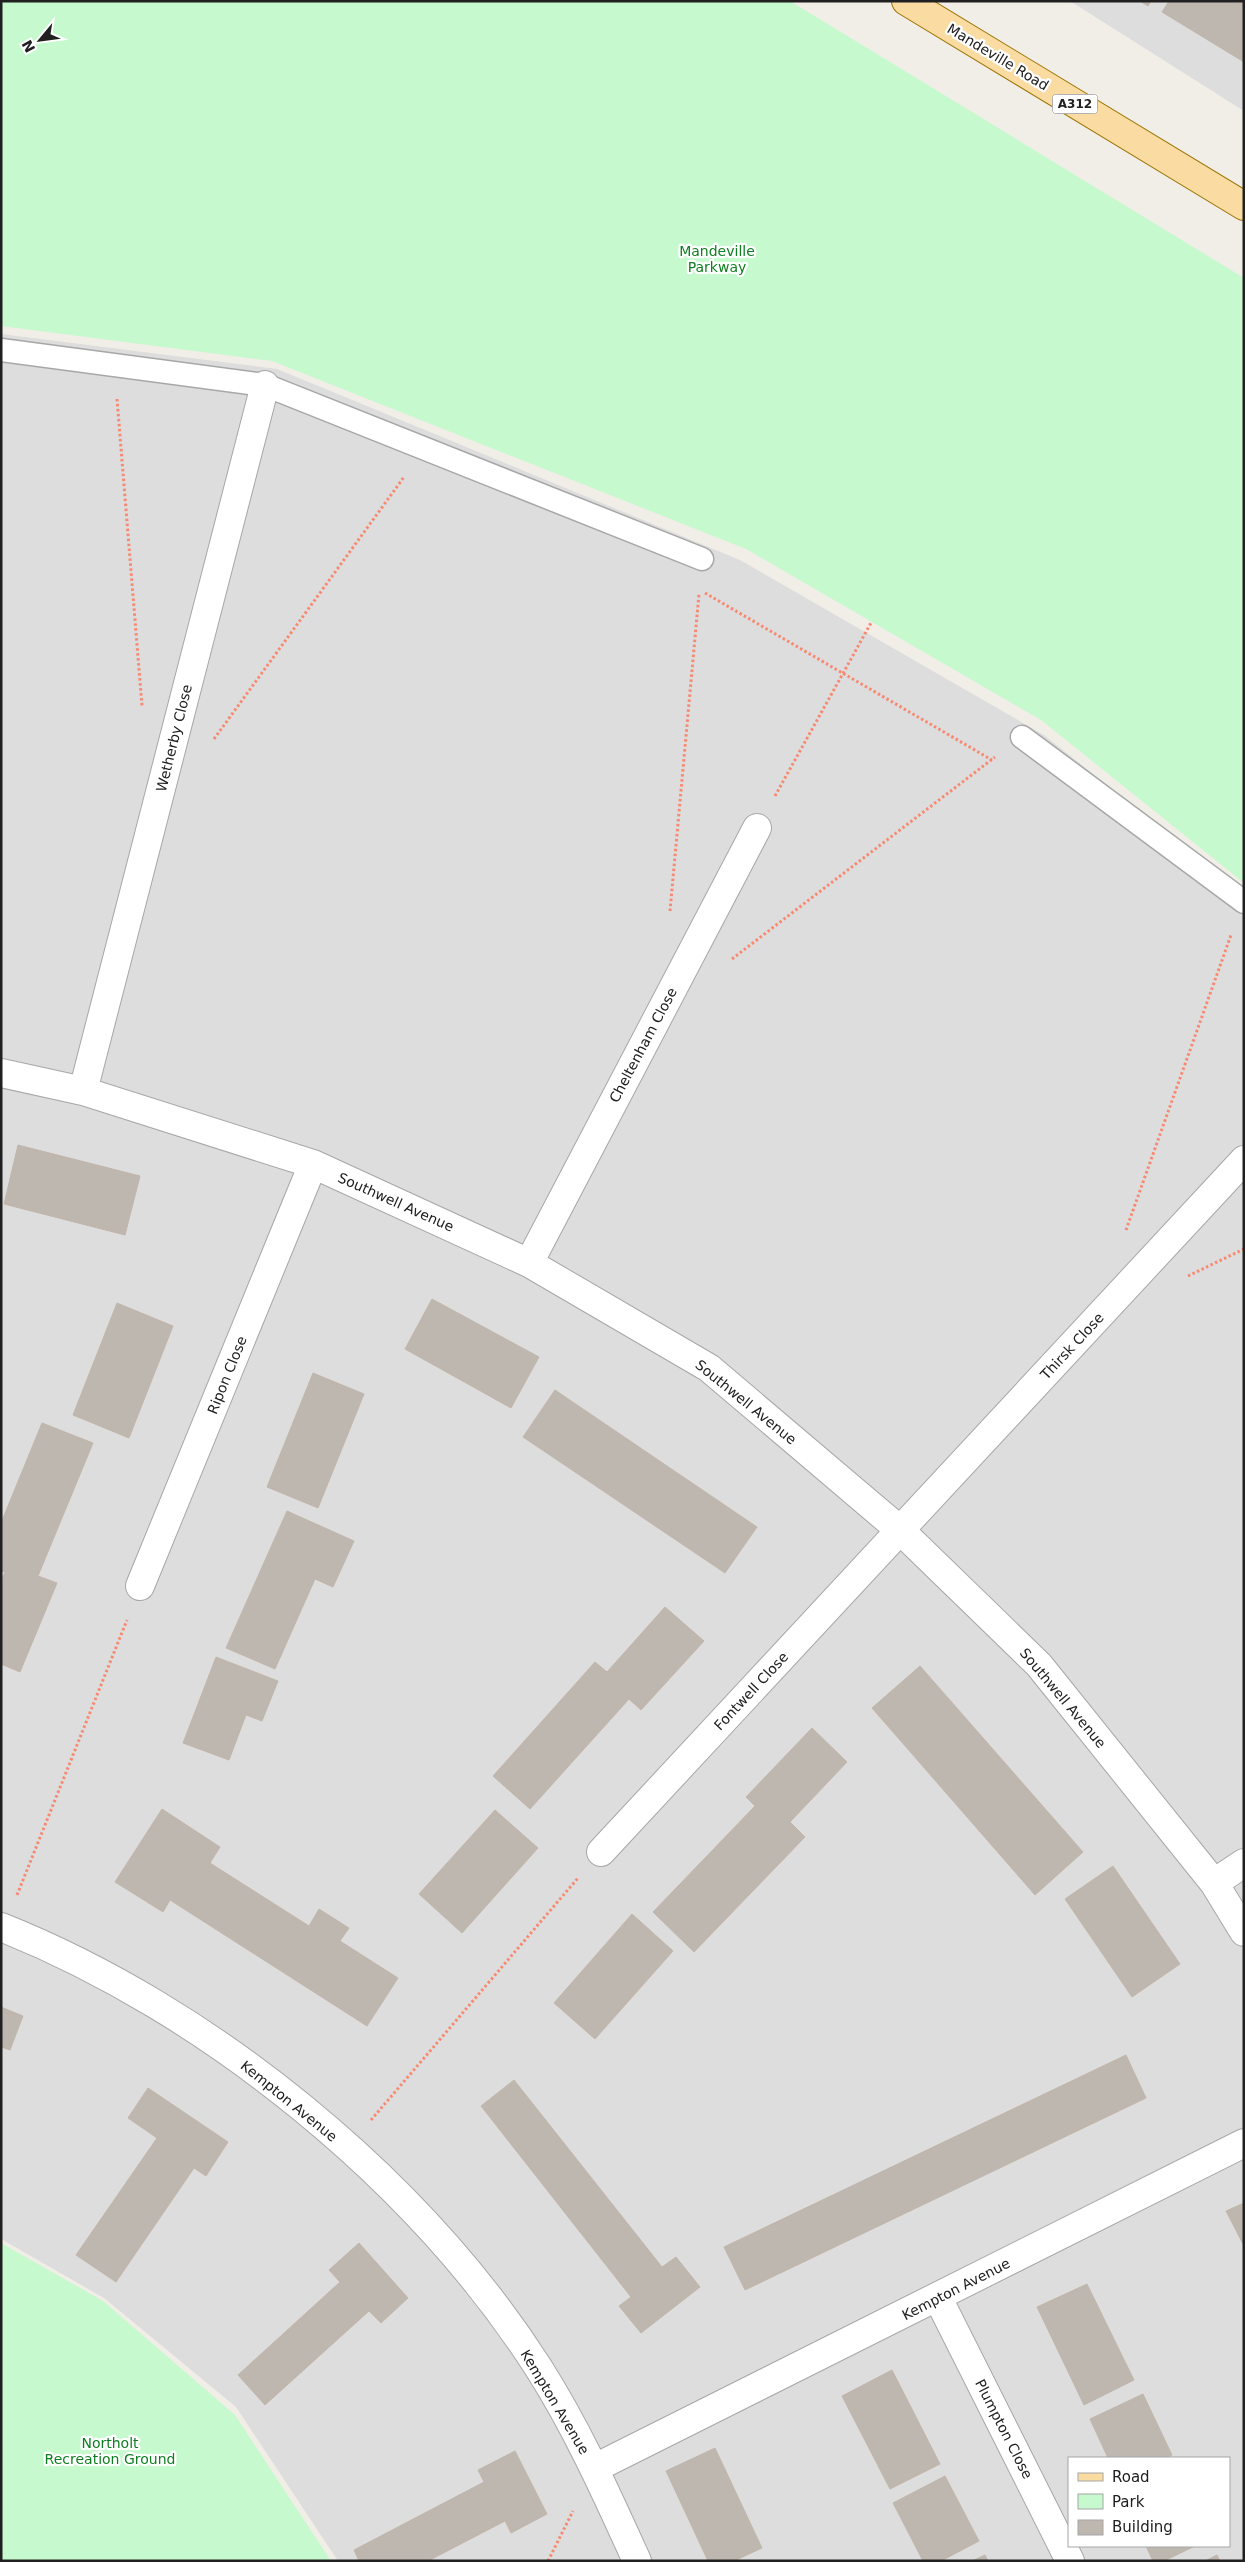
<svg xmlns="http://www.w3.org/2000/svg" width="1245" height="2562" viewBox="0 0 1245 2562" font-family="'DejaVu Sans',sans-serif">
  <rect width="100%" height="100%" fill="#f1eee7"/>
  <path fill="#dedddd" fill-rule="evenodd" d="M1070,1H1244V111Z
    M1,334L277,369L740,560L1044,735L1244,894V2561H338L236,2407L104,2298L1,2239ZM1069,2458H1229V2546H1069Z"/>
  <path fill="#c6f9ce" d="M1,1H790L1244,278V883L1041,720L746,549L272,361L1,326Z
    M1,2243L103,2301L235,2415L331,2561H1Z"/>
  <path fill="#bdb7b0" stroke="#c2b6a9" d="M1140,1H1151L1148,6Z
    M1169,1H1233L1236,3L1244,1V62L1162,12Z
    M18,1145L140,1176L125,1235L4,1204Z
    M432,1299L539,1357L511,1408L405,1349Z
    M117,1303L173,1326L129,1438L73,1415Z
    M313,1373L364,1394L318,1508L267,1487Z
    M555,1390L757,1527L725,1573L523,1437Z
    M42,1423L93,1443L38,1576L57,1583L20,1672L1,1664V1581L5,1572L1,1571V1523Z
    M287,1511L354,1541L333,1587L315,1579L275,1669L226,1648Z
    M665,1607L704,1641L641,1710L629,1699L530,1809L493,1776L595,1662L607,1672Z
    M216,1657L278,1681L262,1721L246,1715L229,1760L183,1743Z
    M920,1666L1083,1852L1035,1895L872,1708Z
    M812,1728L847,1762L790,1822L805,1837L694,1952L653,1912L755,1806L746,1797Z
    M162,1809L220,1847L210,1863L309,1926L319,1909L349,1928L340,1941L398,1978L367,2026L170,1900L163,1912L115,1882Z
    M495,1810L538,1848L462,1933L419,1894Z
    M1113,1866L1180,1964L1132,1997L1065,1899Z
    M632,1914L673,1951L595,2039L554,2003Z
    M1,2007L23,2016L10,2050L1,2047Z
    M1126,2055L1146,2098L745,2290L724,2247Z
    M514,2080L662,2267L676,2257L700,2287L641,2333L619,2306L631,2297L481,2106Z
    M148,2088L228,2142L206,2176L194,2168L116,2282L76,2255L157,2138L128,2118Z
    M1244,2203V2246L1226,2211Z
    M359,2243L408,2298L381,2323L369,2311L265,2405L238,2375L340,2282L329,2270Z
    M1087,2284L1134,2380L1084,2405L1037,2307Z
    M892,2370L940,2464L890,2489L842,2396Z
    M1143,2394L1172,2455L1166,2458H1108L1090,2419Z
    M715,2448L762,2548L734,2561H708L666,2471Z
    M515,2451L547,2514L511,2533L505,2521L428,2561H359L354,2550L484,2482L478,2470Z
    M945,2476L979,2541L941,2561H923L893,2503Z
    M1146,2546H1195L1164,2561H1153Z
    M985,2555L988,2561H972Z
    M1217,2555L1220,2561H1205Z"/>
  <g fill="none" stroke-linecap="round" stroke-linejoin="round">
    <g stroke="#a7a7a7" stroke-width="25">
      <path id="lane" d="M1,350L265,385L702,559
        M1022,737L1244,902"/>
    </g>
    <g stroke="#a7a7a7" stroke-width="30">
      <path id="street" d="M1,1073L83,1091L313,1164L529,1263L709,1368L901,1531L1039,1665L1214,1883L1244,1932
        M83,1091L265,385
        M529,1263L757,828
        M140,1586L313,1164
        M601,1852L1244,1160
        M1214,1883L1244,1863
        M1,1927C209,2010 417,2179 538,2367C577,2428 607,2495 637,2561
        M938,2298L1070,2561
        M595,2468L1244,2143"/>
    </g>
    <g stroke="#9a7302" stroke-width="30">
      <path id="primary" d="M906,1L1244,206"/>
    </g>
    <path stroke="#f88971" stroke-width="3" stroke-dasharray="2.5 2.5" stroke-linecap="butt" d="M117,399L142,706
      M705,593L992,760
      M214,739L404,477
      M775,796L872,621
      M670,911L699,594
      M732,959L995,757
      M1126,1230L1231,935
      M1188,1276L1244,1249
      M17,1895L127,1620
      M371,2120L578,1878
      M548,2561L573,2511"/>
    <use href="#lane" stroke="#fff" stroke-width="22"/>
    <use href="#street" stroke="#fff" stroke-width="28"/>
    <use href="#primary" stroke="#fadba2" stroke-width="28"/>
  </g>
  <g text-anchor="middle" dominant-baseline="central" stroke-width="4.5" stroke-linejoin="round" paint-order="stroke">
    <rect fill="#fff" stroke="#636363" stroke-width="1" x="1052.5" y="94.5" width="45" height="19" rx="4"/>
    <g font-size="12" font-weight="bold" fill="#202020">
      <text x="1075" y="104">A312</text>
    </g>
    <g font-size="14" fill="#202020" stroke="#fff">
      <text transform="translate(998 57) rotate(31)">Mandeville Road</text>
      <text transform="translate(174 738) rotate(-76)">Wetherby Close</text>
      <text transform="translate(643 1045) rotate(-62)">Cheltenham Close</text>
      <text transform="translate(396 1202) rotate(24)">Southwell Avenue</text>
      <text transform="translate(1072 1346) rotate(-47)">Thirsk Close</text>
      <text transform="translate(227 1375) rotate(-68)">Ripon Close</text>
      <text transform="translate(746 1402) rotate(39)">Southwell Avenue</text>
      <text transform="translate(751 1691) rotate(-47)">Fontwell Close</text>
      <text transform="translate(1063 1698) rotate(50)">Southwell Avenue</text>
      <text transform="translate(289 2101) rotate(39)">Kempton Avenue</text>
      <text transform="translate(956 2289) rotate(-27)">Kempton Avenue</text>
      <text transform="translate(555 2402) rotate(59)">Kempton Avenue</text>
      <text transform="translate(1004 2429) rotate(63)">Plumpton Close</text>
    </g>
    <g font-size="14" fill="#0e7f20" stroke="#fff">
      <text x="717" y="251">Mandeville<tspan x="717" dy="16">Parkway</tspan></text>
      <text x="110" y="2443">Northolt<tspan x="110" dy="16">Recreation Ground</tspan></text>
    </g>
  </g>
  <rect width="1245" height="2562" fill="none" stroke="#202020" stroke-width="5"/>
  <rect x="1068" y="2457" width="162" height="90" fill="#ffffff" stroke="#a6a6a6"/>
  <rect x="1078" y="2473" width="25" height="8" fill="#fadba2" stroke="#a6a6a6"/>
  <text x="1112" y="2482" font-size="15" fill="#202020">Road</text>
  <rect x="1078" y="2494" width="25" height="15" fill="#c6f9ce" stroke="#a6a6a6"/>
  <text x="1112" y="2507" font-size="15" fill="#202020">Park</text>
  <rect x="1078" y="2520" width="25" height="15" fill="#bdb7b0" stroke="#a6a6a6"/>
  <text x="1112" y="2532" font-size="15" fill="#202020">Building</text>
  <g transform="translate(40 40) rotate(241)" stroke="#ffffff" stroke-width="4" paint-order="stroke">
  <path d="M0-4L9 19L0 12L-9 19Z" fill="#202020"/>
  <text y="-8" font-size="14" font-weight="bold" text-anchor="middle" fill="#202020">N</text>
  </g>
</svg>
